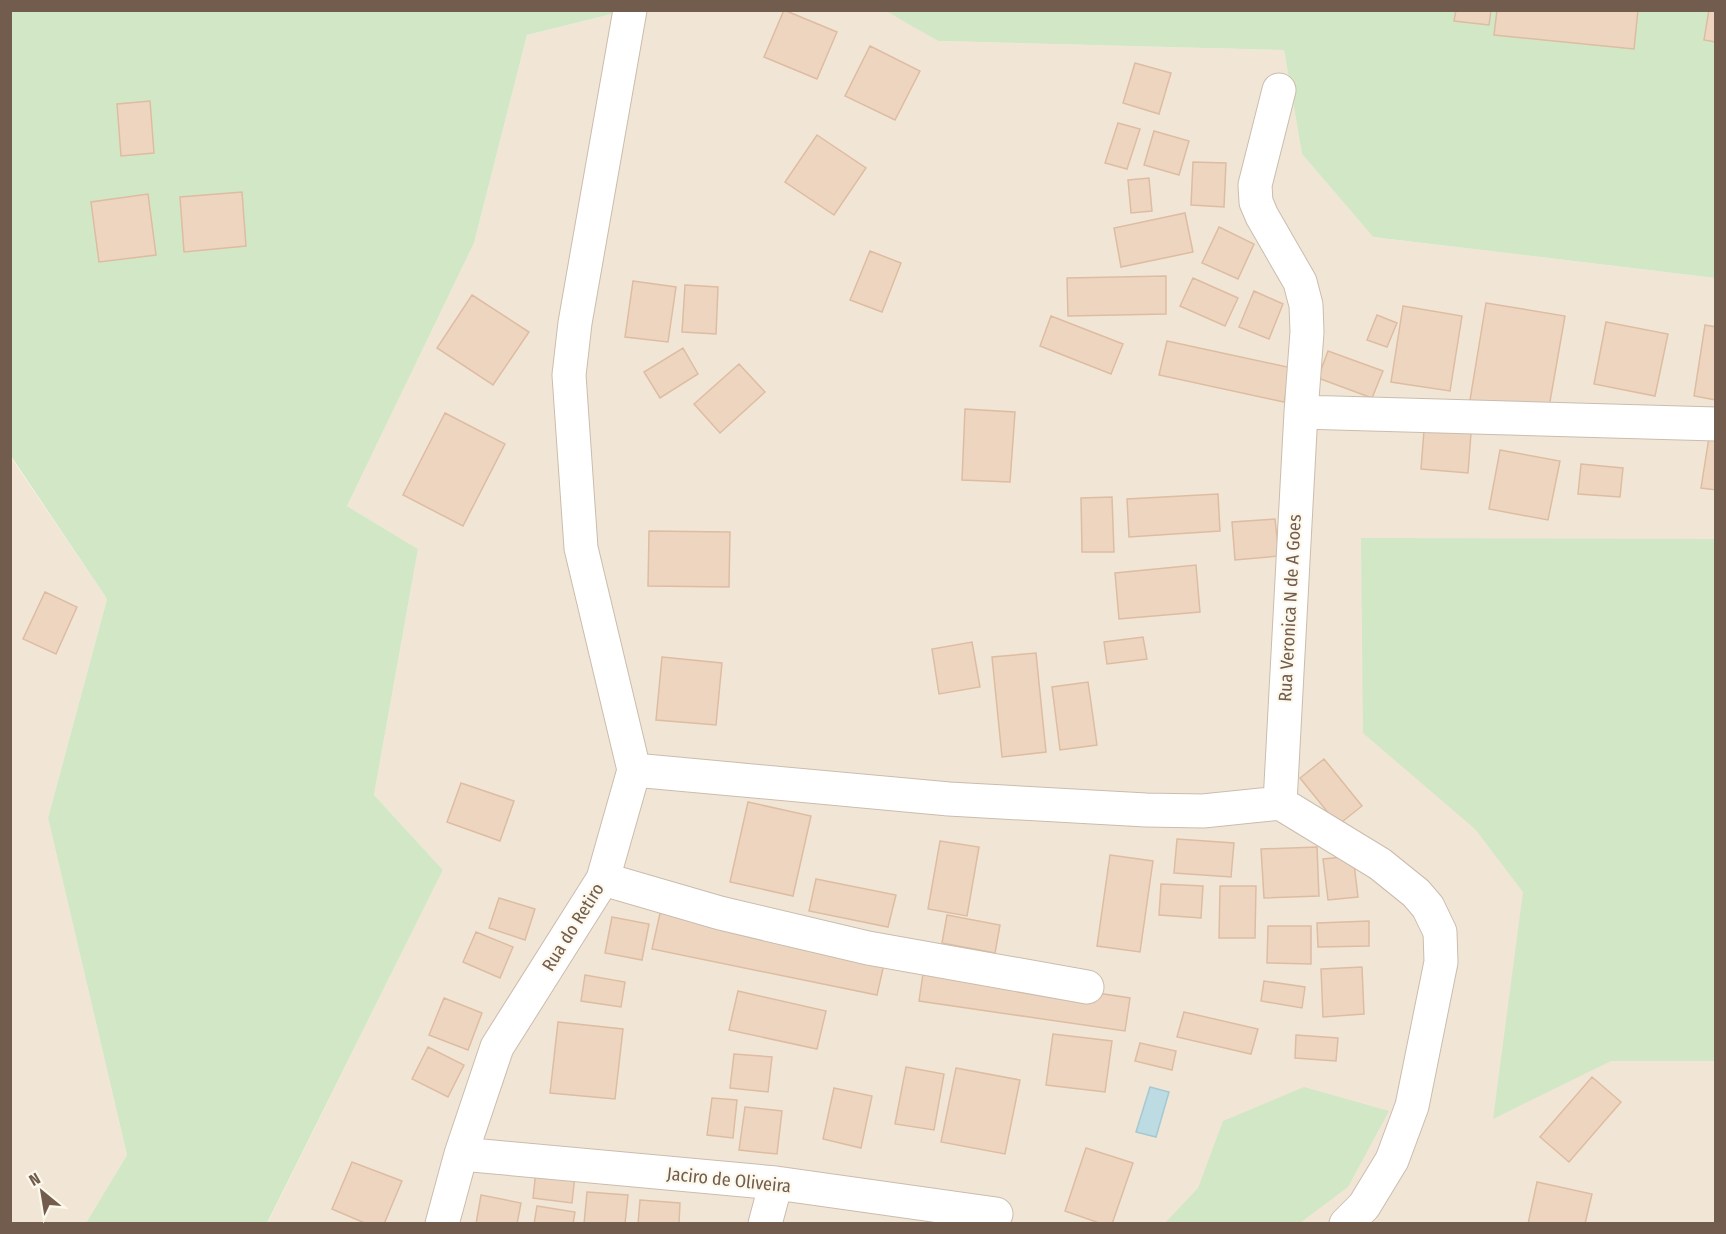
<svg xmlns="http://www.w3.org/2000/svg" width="1726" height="1234" viewBox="0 0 1726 1234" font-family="'Fira Sans Condensed',sans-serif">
  <rect width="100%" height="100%" fill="#faf4e6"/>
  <path fill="#f1e6d5" d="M886,10L938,41L1284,50L1302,154L1373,237L1715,278V1223L267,1224L443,870L374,795L418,549L347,506L474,243L527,35L624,11Z
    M10,456L107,599L48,818L127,1155L86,1223H11Z"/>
  <path fill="#d2e7c6" d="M10,11H624L527,35L474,243L347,506L418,549L374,795L443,870L267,1223H86L127,1155L48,818L107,599L11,456Z
    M886,11H1715V278L1373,237L1302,154L1284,50L938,41Z
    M1361,538L1715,539V1061H1611L1493,1119L1523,892L1475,829L1363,733Z
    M1304,1087L1389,1111L1348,1187L1300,1223H1165L1198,1188L1223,1121Z"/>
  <path fill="#bcdbe2" stroke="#a4c9d3" stroke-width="1.5" d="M1150,1087L1169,1092L1156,1137L1136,1132Z"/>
  <path fill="#edd5c0" stroke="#debca2" stroke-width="1.5" d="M784,10L837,32L817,79L764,57Z
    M1456,10H1491L1489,25L1454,21Z
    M1497,10H1638L1634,49L1494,35Z
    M1709,10H1716V42L1704,40Z
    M870,46L920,71L895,120L845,96Z
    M1135,63L1171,73L1159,114L1123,103Z
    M150,101L154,153L121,156L117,104Z
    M1118,123L1140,129L1127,169L1105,163Z
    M1154,131L1189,141L1179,175L1144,165Z
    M817,135L866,168L834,215L785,182Z
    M1193,162L1226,163L1224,207L1191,205Z
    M1149,178L1152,211L1131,213L1128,180Z
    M242,192L246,246L184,252L180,197Z
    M148,194L156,255L99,262L91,202Z
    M1185,213L1193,252L1121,267L1114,228Z
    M1219,227L1254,244L1238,279L1202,263Z
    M870,251L901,263L882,312L850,300Z
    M1166,276V314L1068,316L1067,278Z
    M1193,278L1238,298L1225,326L1180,306Z
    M633,281L676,287L668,342L625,337Z
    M685,285L718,287L716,334L682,332Z
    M1254,291L1283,304L1269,339L1239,327Z
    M472,295L529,332L493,385L437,348Z
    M1486,303L1565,316L1548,413L1470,400Z
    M1403,306L1462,316L1450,391L1391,382Z
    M1377,315L1397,323L1387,347L1367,340Z
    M1051,316L1123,344L1111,374L1040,346Z
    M1606,322L1668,334L1655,396L1594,384Z
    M1705,325L1716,327V400L1694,396Z
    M1167,341L1292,368L1284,402L1159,375Z
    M683,348L698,374L660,398L644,372Z
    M1328,351L1383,371L1372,398L1318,378Z
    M739,364L765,392L720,433L694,404Z
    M965,409L1015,412L1010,482L962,480Z
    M445,413L505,444L463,526L403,495Z
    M1424,430L1471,433L1468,473L1421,469Z
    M1709,437L1716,438V490L1701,488Z
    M1500,450L1560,461L1548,520L1489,509Z
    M1581,464L1623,468L1620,497L1578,494Z
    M1218,494L1220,531L1129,537L1127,499Z
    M1112,497L1114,552H1082L1081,498Z
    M1275,519L1279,556L1235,560L1232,522Z
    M649,531L730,532L729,587L648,586Z
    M1196,565L1200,612L1119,619L1115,573Z
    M45,592L77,607L56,654L23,639Z
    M1143,637L1147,659L1107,664L1104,642Z
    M972,642L980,687L939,694L932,649Z
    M1036,653L1046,752L1002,757L992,657Z
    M662,657L722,663L716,725L656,720Z
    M1088,682L1097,745L1060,750L1052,687Z
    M1324,759L1362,806L1338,825L1300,778Z
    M461,783L514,801L500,841L447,822Z
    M748,802L811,816L793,896L730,882Z
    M1177,839L1234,843L1231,877L1174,873Z
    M940,841L979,847L967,916L928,909Z
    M1317,847L1319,896L1264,898L1261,849Z
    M1110,855L1153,861L1140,952L1097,946Z
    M1353,856L1358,897L1328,900L1323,859Z
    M816,879L896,895L888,927L809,911Z
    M1161,884L1203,886L1201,918L1159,915Z
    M1220,886H1256L1255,938H1219Z
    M499,898L535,909L525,940L489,928Z
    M661,909L886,955L877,995L652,949Z
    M947,915L1000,925L995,953L942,943Z
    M612,917L649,924L642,960L605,953Z
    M1369,921V946L1318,947L1317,923Z
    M1268,926H1311V964L1267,963Z
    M476,932L513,947L500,978L463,962Z
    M924,967L1130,998L1125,1031L919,1001Z
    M1362,967L1364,1014L1323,1017L1321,969Z
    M585,975L625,982L621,1007L581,1001Z
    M1264,981L1305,987L1302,1008L1261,1001Z
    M738,991L826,1011L817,1049L729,1030Z
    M444,998L482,1013L468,1050L429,1035Z
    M1184,1012L1258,1029L1251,1054L1177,1037Z
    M558,1022L623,1029L615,1099L550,1093Z
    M1053,1034L1112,1041L1105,1092L1046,1085Z
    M1296,1035L1338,1038L1336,1061L1295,1058Z
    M1140,1043L1176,1051L1172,1070L1135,1061Z
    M428,1047L464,1065L448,1097L412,1079Z
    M734,1054L772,1057L768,1092L730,1088Z
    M906,1067L944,1074L934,1130L895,1124Z
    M956,1068L1020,1080L1005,1154L941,1142Z
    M1592,1077L1621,1102L1569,1162L1540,1137Z
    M834,1088L872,1096L861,1148L823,1139Z
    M712,1098L737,1100L733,1138L707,1135Z
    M745,1107L782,1111L777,1154L739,1150Z
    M1086,1148L1133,1163L1112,1224H1102L1065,1211Z
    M352,1162L402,1181L384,1224H367L332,1209Z
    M536,1170L575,1175L572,1203L533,1198Z
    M1537,1182L1592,1194L1585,1224H1528Z
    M587,1192L628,1195L625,1224H584Z
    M481,1195L521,1203L517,1224H476Z
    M640,1200L680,1203L679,1224H638Z
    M537,1206L575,1212L573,1224H534Z"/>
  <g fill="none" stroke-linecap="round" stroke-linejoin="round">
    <g stroke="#cbbcad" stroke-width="35">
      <path id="minor" d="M1279,90L1255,185L1256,202L1262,216L1300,282L1306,305L1307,332L1301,412L1280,803
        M1301,412L1716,424
        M634,770L949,799L1146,810L1203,811L1280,803L1380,864L1416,893L1428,907L1440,932L1441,962L1412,1106L1392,1160L1364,1206L1346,1224
        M603,879L720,913L868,948L1087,987
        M461,1154L776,1183L996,1214
        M442,1224L461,1154L497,1047L603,879L634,770L581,548L569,375L575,323L630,10
        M765,1224L776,1183"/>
    </g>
    <use href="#minor" stroke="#fff" stroke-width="33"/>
  </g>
  <g text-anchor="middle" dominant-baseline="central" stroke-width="4.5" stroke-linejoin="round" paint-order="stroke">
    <g font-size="18" fill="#715c4d" stroke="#fdf8ec">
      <text transform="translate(1290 608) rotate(-87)">Rua Veronica N de A Goes</text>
      <text transform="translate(573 927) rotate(-58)">Rua do Retiro</text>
      <text transform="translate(729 1180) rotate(6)">Jaciro de Oliveira</text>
    </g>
  </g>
  <rect width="1726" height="1234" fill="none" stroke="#715c4d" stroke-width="24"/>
  <g transform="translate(42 1192) rotate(330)" stroke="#fdf8ec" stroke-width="4.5" paint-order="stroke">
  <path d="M0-4.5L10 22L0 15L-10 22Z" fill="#715c4d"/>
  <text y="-9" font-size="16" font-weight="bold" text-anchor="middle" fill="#715c4d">N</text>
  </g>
</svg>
